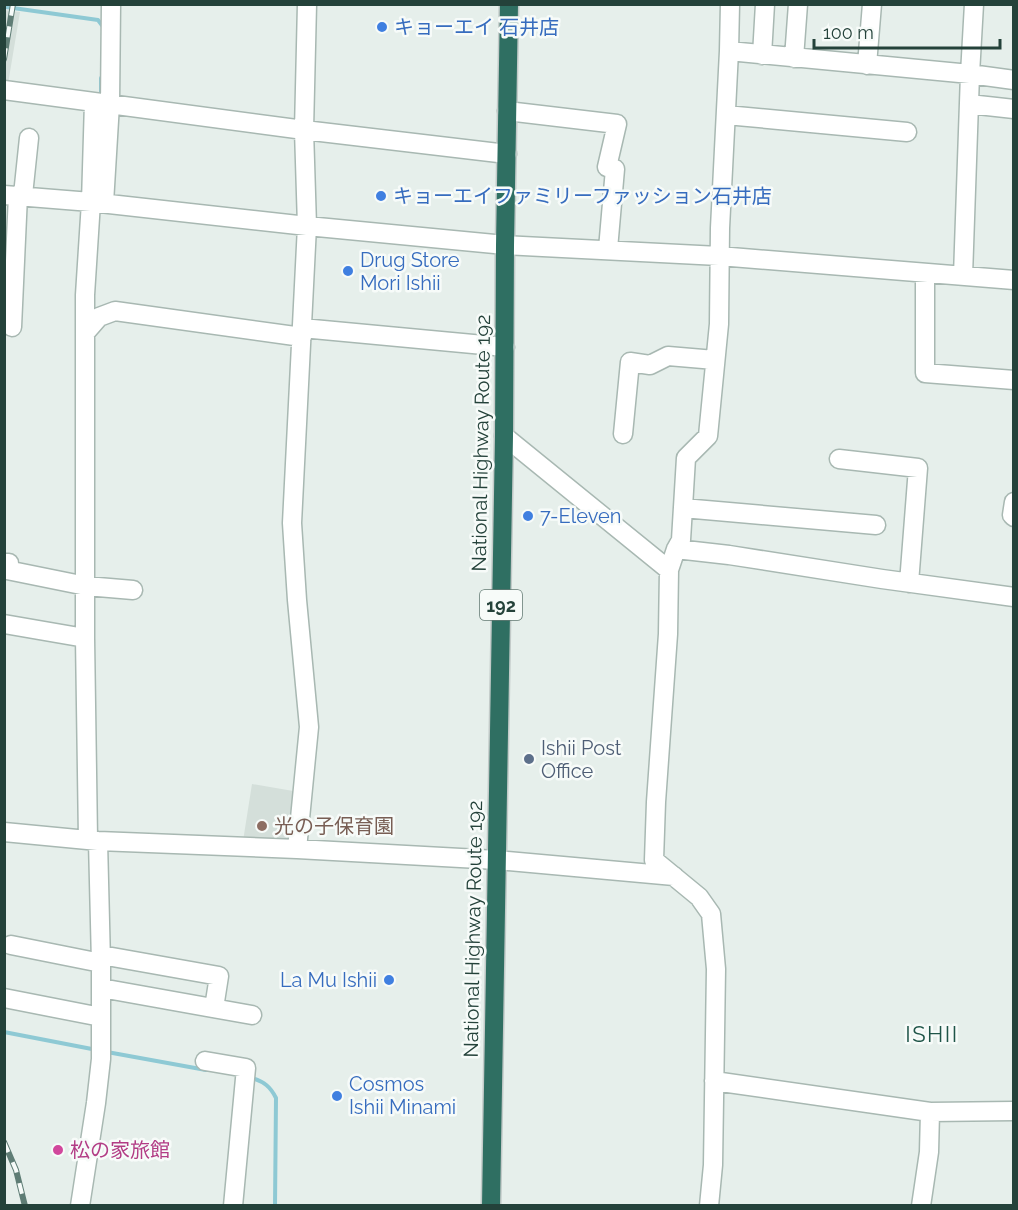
<svg xmlns="http://www.w3.org/2000/svg" width="1018" height="1210" viewBox="0 0 1018 1210" font-family="Raleway,'Noto Sans JP',sans-serif">
  <rect width="100%" height="100%" fill="#e6efeb"/>
  <path fill="#d4dfda" d="M4,10L20,12L5,102Z
    M252,784L299,792L294,843L243,841Z"/>
  <g fill="none" stroke-linecap="round" stroke-linejoin="round">
    <path stroke="#8ec9d4" stroke-width="4" d="M6,7L98,20L104,28
      M101,92V78
      M4,1032L97,1050
      M107,1052L206,1070
      M252,1078C264,1082 270,1086 276,1098L275,1206"/>
    <g stroke="#a8b8b2" stroke-width="21">
      <path id="minor" d="M974,4L970,74L1014,80
        M729,51L970,74L963,276
        M762,55L765,4
        M794,58L798,4
        M867,65L872,4
        M4,90L304,130L507,154
        M969,104L1014,109
        M507,111L617,124L607,167L615,169L608,249
        M726,115L907,132
        M4,195L91,202L307,226L505,245L719,256L1014,280
        M23,195L29,138
        M104,203L110,104L111,4
        M925,273V373L1014,380
        M12,327L18,195
        M302,328L505,347
        M85,333L99,317L115,311L302,337
        M623,434L630,362L650,365L668,356L715,360
        M504,436L669,570
        M839,459L918,468L909,583
        M1014,502L1012,515L1014,517
        M683,508L876,525
        M676,549L729,555L882,579L1014,597
        M4,563H9L7,570L86,586L133,590
        M4,624L85,638
        M4,832L98,841L297,849L497,860L674,876
        M88,839L85,638V295L91,202L94,102
        M297,849L309,727L297,600L292,523L307,226L304,130L307,4
        M11,945L101,963
        M101,955L219,976L214,1008
        M101,988L252,1015
        M4,998L101,1017
        M205,1061L246,1068L233,1206
        M714,1081L930,1112L1014,1111
        M80,1206L96,1103L101,1059V963L98,841
        M709,1206L713,1165L716,969L711,914L699,897L654,860L656,802L668,634L669,570L676,549L681,540L686,458L708,436L719,324L720,228L729,51L730,4
        M921,1206L929,1152L930,1112"/>
    </g>
    <g stroke="#c2cac8" stroke-width="21">
      <path id="highway" d="M491,1206L504,436L505,245L509,4"/>
    </g>
    <use href="#minor" stroke="#fff" stroke-width="18"/>
    <use href="#highway" stroke="#2f6f62" stroke-width="18"/>
    <g stroke="#5f7d75" stroke-width="6">
      <path id="rail" d="M4,59L13,4
        M4,1142L16,1170L25,1206"/>
    </g>
    <use href="#rail" stroke="#f7fbf9" stroke-width="4" stroke-dasharray="11" stroke-linecap="butt"/>
  </g>
  <g fill="#3f7fe0" stroke="#f7fbf9" stroke-width="2">
    <circle cx="382" cy="27" r="6"/>
    <circle cx="381" cy="196" r="6"/>
    <circle cx="348" cy="271" r="6"/>
    <circle cx="528" cy="516" r="6"/>
    <circle cx="389" cy="980" r="6"/>
    <circle cx="337" cy="1096" r="6"/>
  </g>
  <circle fill="#5c6f8a" stroke="#f7fbf9" stroke-width="2" cx="529" cy="759" r="6"/>
  <circle fill="#8d6e63" stroke="#f7fbf9" stroke-width="2" cx="262" cy="826" r="6"/>
  <circle fill="#d1479c" stroke="#f7fbf9" stroke-width="2" cx="58" cy="1150" r="6"/>
  <g text-anchor="middle" dominant-baseline="central" stroke-width="5" stroke-linejoin="round" paint-order="stroke">
    <rect fill="#f7fbf9" stroke="#637a73" stroke-width="1.5" x="480" y="590" width="42" height="30" rx="4.5"/>
    <g font-size="18" font-weight="bold" fill="#24423a">
      <text x="501" y="605">192</text>
    </g>
    <g font-size="20" fill="#366cbe" stroke="#f7fbf9" text-anchor="start">
      <text x="394" y="27">キョーエイ 石井店</text>
      <text x="393" y="196">キョーエイファミリーファッション石井店</text>
      <text x="360" y="260">Drug Store<tspan x="360" dy="23">Mori Ishii</tspan></text>
      <text x="540" y="516">7-Eleven</text>
      <text x="377" y="980" text-anchor="end">La Mu Ishii</text>
      <text x="349" y="1084">Cosmos<tspan x="349" dy="23">Ishii Minami</tspan></text>
    </g>
    <g font-size="20" fill="#24423a" stroke="#f7fbf9">
      <text transform="translate(481 443) rotate(-89)">National Highway Route 192</text>
      <text transform="translate(473 929) rotate(-89)">National Highway Route 192</text>
    </g>
    <g font-size="20" fill="#4e5e75" stroke="#f7fbf9" text-anchor="start">
      <text x="541" y="748">Ishii Post<tspan x="541" dy="23">Office</tspan></text>
    </g>
    <g font-size="20" fill="#785e54" stroke="#f7fbf9" text-anchor="start">
      <text x="274" y="826">光の子保育園</text>
    </g>
    <g font-size="20" fill="#b23c85" stroke="#f7fbf9" text-anchor="start">
      <text x="70" y="1150">松の家旅館</text>
    </g>
    <g font-size="22" letter-spacing="1.5" fill="#1f5548" stroke="#f7fbf9">
      <text x="932" y="1034">ISHII</text>
    </g>
  </g>
  <rect width="1018" height="1210" fill="none" stroke="#24423a" stroke-width="12"/>
  <path d="M814 39v9h186v-9" fill="none" stroke="#24423a" stroke-width="3"/>
  <text x="823" y="39" font-size="18" fill="#24423a" stroke="#f7fbf9" stroke-width="4.5" paint-order="stroke">100 m</text>
</svg>
